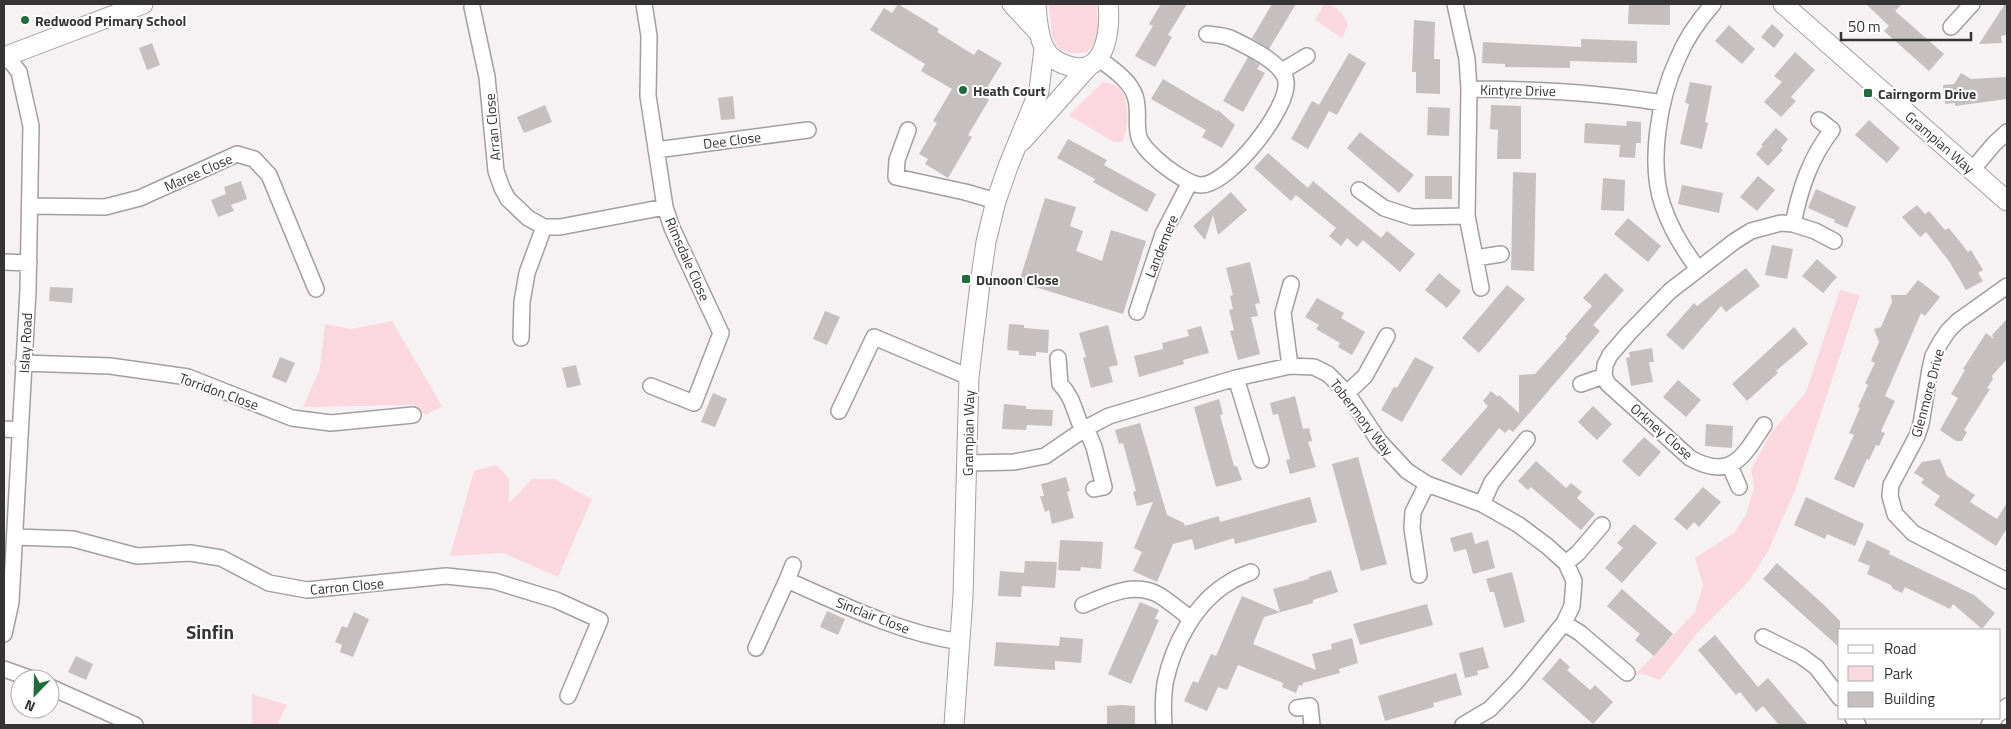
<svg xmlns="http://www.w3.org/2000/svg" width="2011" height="729" viewBox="0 0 2011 729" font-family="'Titillium Web',sans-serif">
  <rect width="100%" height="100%" fill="#f6f1f2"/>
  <path fill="#fbd7df" d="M1049,4H1096C1097,23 1103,37 1087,52C1048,59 1052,33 1049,4Z
    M1324,4C1335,4 1345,15 1348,25L1342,38L1315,20Z
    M1103,82C1110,83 1116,85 1121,90C1129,100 1129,132 1122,142H1114L1070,116V114Z
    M1840,290L1860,295L1796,488L1768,551L1749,581L1698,632L1660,680L1644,674H1636L1695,612L1703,585L1695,558L1734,533L1746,515L1754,488L1751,469L1771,433L1806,392Z
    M392,321L442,406L426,415L414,405L303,407L320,369L325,324L351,329Z
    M497,465L509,479V503L532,479H554L592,499L558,577L503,553L450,556L474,471Z
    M252,694L287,705L277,725H252Z"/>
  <path fill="#c5bfc0" d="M898,4L939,29L937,32L974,55L978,49L1002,63L982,96L989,100L968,135L972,137L948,178L925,164L928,159L919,154L937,123L933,121L952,89L921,71L925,64L870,30L884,8L892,13Z
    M1161,4H1187L1168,35L1172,37L1155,67L1135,56L1153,26L1149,24Z
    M1272,4H1296L1269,49L1252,38Z
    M1629,4H1670V25L1628,24Z
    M1866,4H1902L1895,11L1944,54L1929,71L1884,31L1889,26Z
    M2005,4H2007V35L2001,36L2002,43L1979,44Z
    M1414,20L1435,22L1434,59H1440V94L1416,93V72H1412Z
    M1772,24L1784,35L1774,48L1761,37Z
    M1729,25L1755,49L1742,64L1715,41Z
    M1581,39L1637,41V63L1570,61V68L1505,67V64L1482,63L1483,42L1581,47Z
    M152,43L160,65L147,70L139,48Z
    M1795,52L1815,70L1791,97L1796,101L1781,117L1764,102L1782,82L1774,76Z
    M1349,53L1366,63L1337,115L1329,111L1308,149L1291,139L1312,101L1319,105Z
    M1248,57L1260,65L1257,69L1265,73L1243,112L1223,101Z
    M1961,73L1971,79L2007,77V99L1955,106V103L1945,104L1943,85L1954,84Z
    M1163,79L1217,111L1218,110L1235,125L1222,148L1202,137L1206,130L1151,99Z
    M1690,82L1712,86L1705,122L1708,123L1702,149L1680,144L1689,104L1685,103Z
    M733,96L735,119L721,120L718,98Z
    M545,105L552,122L524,133L517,117Z
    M1491,105L1521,106V159H1497L1498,130L1490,129Z
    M1428,107L1450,108L1449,136L1427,135Z
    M1869,120L1900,148L1887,163L1855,135Z
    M1627,121L1641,122V143H1636L1635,158L1619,157L1620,145L1584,143L1585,123L1626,126Z
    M1776,128L1788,139L1781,148L1783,150L1768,166L1756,154L1763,146L1761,145Z
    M1360,132L1414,175L1399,193L1347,148Z
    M1068,139L1107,160L1104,165L1156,194L1147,212L1093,182L1095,179L1057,158Z
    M1268,153L1308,188L1313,181L1381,238L1387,231L1415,254L1400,272L1363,240L1357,247L1347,238L1341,246L1329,236L1336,228L1296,195L1291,201L1254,168Z
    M1513,172L1536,173L1534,271L1511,270Z
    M1425,176H1452V199H1425Z
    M1758,176L1775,190L1757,211L1740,197Z
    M1603,178L1625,180L1624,211L1601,210Z
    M241,181L247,199L231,205L234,211L218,217L211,200L226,194L224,187Z
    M1682,185L1723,193L1719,213L1678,204Z
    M1816,189L1856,207L1847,228L1834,222L1835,220L1808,208Z
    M1231,192L1247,210L1218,235L1213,215L1205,240L1193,226Z
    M1045,198L1076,207L1070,226L1083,231L1076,251L1102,261L1111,230L1146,241L1123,314L1019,282Z
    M1917,205L1925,214L1929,211L1945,230L1949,228L1968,252L1971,250L1983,270L1978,273L1983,281L1966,290L1949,261L1926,232L1920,237L1902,217Z
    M1628,218L1661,246L1648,262L1614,234Z
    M1772,245L1793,249L1787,279L1765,275Z
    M1817,259L1837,277L1823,293L1802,276Z
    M1250,262L1260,303L1255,304L1258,316L1251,317L1260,354L1238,360L1230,331L1234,330L1229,310L1233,309L1230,296L1233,295L1226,268Z
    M1746,268L1760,286L1726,312L1721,306L1683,350L1666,335L1694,303L1697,306Z
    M1439,273L1461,291L1447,308L1425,290Z
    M1605,273L1624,290L1593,325L1600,331L1513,432L1509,429L1505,433L1499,428L1461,476L1441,460L1488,406L1483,401L1491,391L1498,397L1499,395L1519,413V375L1535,374L1567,338L1565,337L1592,306L1583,298Z
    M1918,280L1940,297L1925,316L1921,313L1885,396L1895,401L1881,431L1885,433L1879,446L1876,445L1869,460L1867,459L1854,488L1834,479L1854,435L1849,433L1860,408L1858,407L1868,385L1865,383L1875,363L1871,361L1879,342L1874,329L1881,327L1892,302L1891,295H1906Z
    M1507,285L1525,299L1479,353L1462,338Z
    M50,287L73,288L72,303L49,301Z
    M1317,298L1344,313L1341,318L1365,332L1352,355L1338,347L1340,343L1316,329L1319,325L1305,317Z
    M825,311L840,317L827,345L813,339Z
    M2007,319V362L2006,360L1992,376L1993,379L1987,388L1990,389L1964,430L1967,432L1962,441H1956L1940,430L1958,398L1951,394L1965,370L1963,369L1986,333L1994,339L1992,335Z
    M1009,324L1024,325V328L1049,330L1048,353L1036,352V356L1019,355V351L1007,350Z
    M1108,325L1118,365L1109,367L1113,382L1091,388L1083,358L1086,357L1079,333Z
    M1201,326L1209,353L1183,360L1184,364L1139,377L1134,356L1163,349L1162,343L1189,336L1187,330Z
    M1794,327L1808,344L1776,371L1778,373L1747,401L1732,384Z
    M1652,348L1654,362H1649L1653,382L1631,386L1626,358L1630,357L1629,352Z
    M280,357L295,363L286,383L272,377Z
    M1415,357L1434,367L1402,422L1381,410L1394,387L1397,388Z
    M576,365L581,385L567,388L562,368Z
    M1678,380L1701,400L1686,417L1663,397Z
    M713,393L727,399L715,427L701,422Z
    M1295,396L1303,429L1309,428L1312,441L1308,442L1316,467L1290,474L1286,460L1290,459L1278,414L1273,415L1270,403Z
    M1219,399L1223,414L1220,415L1234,466H1237L1242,480L1216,487L1194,407Z
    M1004,404L1026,406V409L1053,410L1052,426L1027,425L1026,430L1002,429Z
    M1593,406L1612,424L1597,440L1578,422Z
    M1140,423L1167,515L1184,523L1185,526L1219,516L1220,522L1310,497L1317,522L1235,544L1234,538L1195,550L1192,539L1173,544L1157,582L1133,571L1142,552L1134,548L1153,502L1137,506L1133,492L1136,491L1123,443L1119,444L1115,430Z
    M1706,424L1733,426L1732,448L1705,446Z
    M1644,437L1661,452L1639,477L1622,461Z
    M1358,457L1387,564L1361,571L1332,464Z
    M1940,459L1947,476L1975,495L1970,502L1997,519L2007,503V528L1996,546L1934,505L1940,496L1921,483L1924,479L1914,473L1922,462Z
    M1536,461L1566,488L1571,483L1582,492L1577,498L1595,514L1581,530L1531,487L1528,490L1518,481Z
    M1066,477L1070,491L1067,492L1074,518L1052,524L1049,510L1045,512L1040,496H1044L1041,484Z
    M1703,487L1721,502L1699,527L1694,522L1687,530L1674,519Z
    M1806,497L1864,524L1855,546L1827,534L1825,539L1794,525Z
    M1634,524L1657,543L1622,583L1605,568L1623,548L1617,543Z
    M1472,532L1475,544L1488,540L1495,568L1473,574L1466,549L1454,552L1450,538Z
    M1060,540L1103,542L1101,569L1081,567L1080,571L1058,570Z
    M1867,540L1890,551L1889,554L1974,595L1995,613L1982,629L1953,604L1950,609L1905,587L1902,593L1893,589L1891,585L1867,574L1870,566L1858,561Z
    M1025,561L1057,562L1055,588L1022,586L1021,597L998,596L1000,571L1024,573Z
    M1777,563L1822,603L1840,621V648L1763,579Z
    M1331,570L1338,592L1313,600V603L1264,617L1253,644L1316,670L1312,654L1332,649L1331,644L1352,638L1358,663L1339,669L1340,673L1303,683L1302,686L1299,685L1296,693L1282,687L1283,683L1238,665L1227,690L1218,687L1207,711L1184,701L1193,681L1198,683L1211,654L1216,656L1242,596L1280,612L1273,589L1309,579V577Z
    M1512,572L1525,622L1504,628L1494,592H1490L1486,579Z
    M1622,589L1673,634L1654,656L1635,640L1640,634L1607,606Z
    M1140,602L1159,610L1155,619L1159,620L1131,684L1108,674Z
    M1427,604L1433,625L1360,645L1353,624Z
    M827,611L845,619L838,635L820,627Z
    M354,612L369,619L353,657L340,652L342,645L335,642L342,626L347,628Z
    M1715,635L1758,687L1768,678L1808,725H1779L1763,706L1756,712L1740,692L1736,695L1698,650Z
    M1060,637L1083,639L1081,663L1055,661V670L994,666L996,642L1059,646Z
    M1483,647L1489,668L1477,671L1478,675L1465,678L1459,653Z
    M76,656L93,664L86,680L68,672Z
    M1560,658L1570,667L1567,670L1590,690L1595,685L1613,702L1593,724L1542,679Z
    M1456,673L1462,695L1433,703L1434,707L1385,721L1378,696Z
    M1121,705L1135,706V725H1107V706Z"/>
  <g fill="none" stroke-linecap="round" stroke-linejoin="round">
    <g stroke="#a39e9f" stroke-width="18">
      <path id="minor" d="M644,4L649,36L648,96L665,207L672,228L721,333L694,403L651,386
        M1455,4L1467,59L1469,89L1467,216L1481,288
        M472,7L487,77L496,171L502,188L508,199L528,218L544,227H560L665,207
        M1951,27L1972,4
        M4,58L12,63L19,72L31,126L28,290L11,602L4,634
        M1098,58C1111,68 1130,80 1135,96C1140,109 1135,124 1139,137C1144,153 1184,184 1201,185C1229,185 1290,108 1286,81C1283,63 1245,45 1230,38C1223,35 1215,35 1207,34
        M1282,71L1307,56
        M1469,89C1535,89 1597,92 1663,103
        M908,130L897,160L896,177L965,192L996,201
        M656,150L808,130
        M1972,170L1994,144L2007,132
        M1359,190L1384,208L1412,217L1467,216
        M30,206L105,207L140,198L237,154L254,159L269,175L316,289
        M1793,224C1800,189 1810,158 1832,130L1819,120
        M1476,258L1501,254
        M4,262L29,263
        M1698,269C1683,249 1671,230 1663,206C1648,164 1659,98 1678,58C1686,38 1699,20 1713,4
        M2007,286L1958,321L1948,331L1940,343L1933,356L1930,369L1921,424L1917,436L1891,485L1890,496L1895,514L1913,533L2007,581
        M1137,312L1163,234L1190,182
        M521,338L522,302L527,273L544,227
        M1058,358L1060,384C1074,398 1074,413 1083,430
        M23,363L110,366L188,377L292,418L331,423L413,415
        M1290,366L1283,313L1291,284
        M1236,378L1261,460
        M1581,384L1604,376
        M1347,393L1365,376L1387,336
        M839,411L874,337L969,377
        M1764,425C1743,457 1731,481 1690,458L1608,384L1604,376L1605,365L1610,355L1629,333L1670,291L1735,241L1751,231L1781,223L1793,224L1815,231L1834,241
        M1086,428L1094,447L1104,487L1094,489
        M4,429L20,430
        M968,463L1014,462L1045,456L1086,428L1109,416L1236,378L1290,366L1314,367L1328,374L1347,393L1379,441L1407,471L1427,484L1482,504L1519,525L1547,546L1566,563L1574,581L1572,606L1564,623L1517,681L1490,709L1463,725
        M1730,466L1739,487
        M1482,504L1492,482L1527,439
        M15,537L73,539L137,556L190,553L221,558L269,583L307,590L446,576L494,581L556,600L600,620L568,696
        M1566,563L1578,553L1602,525
        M1419,575L1412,528L1413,512L1427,484
        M787,580L793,565
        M1083,605C1107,595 1134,581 1159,595C1170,602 1181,611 1191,619
        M1564,623L1580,633L1627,673
        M1763,637L1801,656L1816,667L1840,698
        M756,648L787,580C843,605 900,633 961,642
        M4,669L32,679
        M50,687L135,725
        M1297,708L1310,706L1312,725
        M2000,713L2007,706
        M1853,718L1858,725
        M1164,725C1163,711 1163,697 1165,683C1173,645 1195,602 1230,582C1236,578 1244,575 1251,572
        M1989,725L1995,718"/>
    </g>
    <g stroke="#a39e9f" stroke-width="21">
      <path id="tertiary" d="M1012,4L1040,34
        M1036,4C1037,18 1038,37 1045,49C1049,57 1057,62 1066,65C1105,80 1111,31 1108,4
        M1783,4L2007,201
        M4,57L143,4
        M1022,141L1089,66
        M954,725L963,596L969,377L980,284L986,242L996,201L1009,164L1039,91L1044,48"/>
    </g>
    <use href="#minor" stroke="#fff" stroke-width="15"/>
    <use href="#tertiary" stroke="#fff" stroke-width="19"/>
  </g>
  <g fill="#1f6d3d" stroke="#fff" stroke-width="2">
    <circle cx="25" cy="20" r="5"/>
    <circle cx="963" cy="90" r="5"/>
    <rect x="1863" y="88" width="10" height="10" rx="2.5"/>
    <rect x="961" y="274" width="10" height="10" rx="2.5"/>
  </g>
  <g text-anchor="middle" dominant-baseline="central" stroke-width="4" stroke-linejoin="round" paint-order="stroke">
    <g font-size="14" font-weight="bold" fill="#353333" stroke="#fff" text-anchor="start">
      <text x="35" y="20">Redwood Primary School</text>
      <text x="973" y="90">Heath Court</text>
      <text x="1878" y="93">Cairngorm Drive</text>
      <text x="976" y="279">Dunoon Close</text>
    </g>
    <g font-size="14" fill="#353333" stroke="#fff">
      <text transform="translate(1518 90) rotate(1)">Kintyre Drive</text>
      <text transform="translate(492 127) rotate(-95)">Arran Close</text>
      <text transform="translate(732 140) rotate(-7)">Dee Close</text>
      <text transform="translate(1940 142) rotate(41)">Grampian Way</text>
      <text transform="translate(198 172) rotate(-24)">Maree Close</text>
      <text transform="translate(1161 246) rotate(-68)">Landemere</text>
      <text transform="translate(688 259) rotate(66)">Rimsdale Close</text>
      <text transform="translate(25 343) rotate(-87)">Islay Road</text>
      <text transform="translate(219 391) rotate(20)">Torridon Close</text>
      <text transform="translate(1927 393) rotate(-75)">Glenmore Drive</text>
      <text transform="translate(1362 417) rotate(52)">Tobermory Way</text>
      <text transform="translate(1662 431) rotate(41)">Orkney Close</text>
      <text transform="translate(968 433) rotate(-89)">Grampian Way</text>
      <text transform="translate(347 586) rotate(-5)">Carron Close</text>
      <text transform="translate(873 615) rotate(21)">Sinclair Close</text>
    </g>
    <g font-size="19" font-weight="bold" fill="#353333" stroke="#fff">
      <text x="210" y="631">Sinfin</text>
    </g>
  </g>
  <rect width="2011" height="729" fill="none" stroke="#353333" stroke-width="10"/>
  <rect x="1838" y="629" width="162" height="90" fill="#ffffff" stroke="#aeadad"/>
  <rect x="1848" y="645" width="25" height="8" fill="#ffffff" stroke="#aeadad"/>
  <text x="1884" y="654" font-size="15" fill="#353333">Road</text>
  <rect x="1848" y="666" width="25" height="15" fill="#fbd7df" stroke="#aeadad"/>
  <text x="1884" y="679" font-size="15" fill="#353333">Park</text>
  <rect x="1848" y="692" width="25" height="15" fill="#c5bfc0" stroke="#aeadad"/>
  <text x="1884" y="704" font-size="15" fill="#353333">Building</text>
  <g transform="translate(35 694) rotate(203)"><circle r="24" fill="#ffffff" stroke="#aeadad"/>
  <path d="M0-4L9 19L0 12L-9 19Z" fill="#1f6d3d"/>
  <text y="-8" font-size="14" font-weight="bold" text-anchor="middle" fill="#353333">N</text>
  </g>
  <path d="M1841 32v8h130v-8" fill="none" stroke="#353333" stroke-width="2.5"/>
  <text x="1848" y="32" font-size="15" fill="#353333" stroke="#ffffff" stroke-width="4" paint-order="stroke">50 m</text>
</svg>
